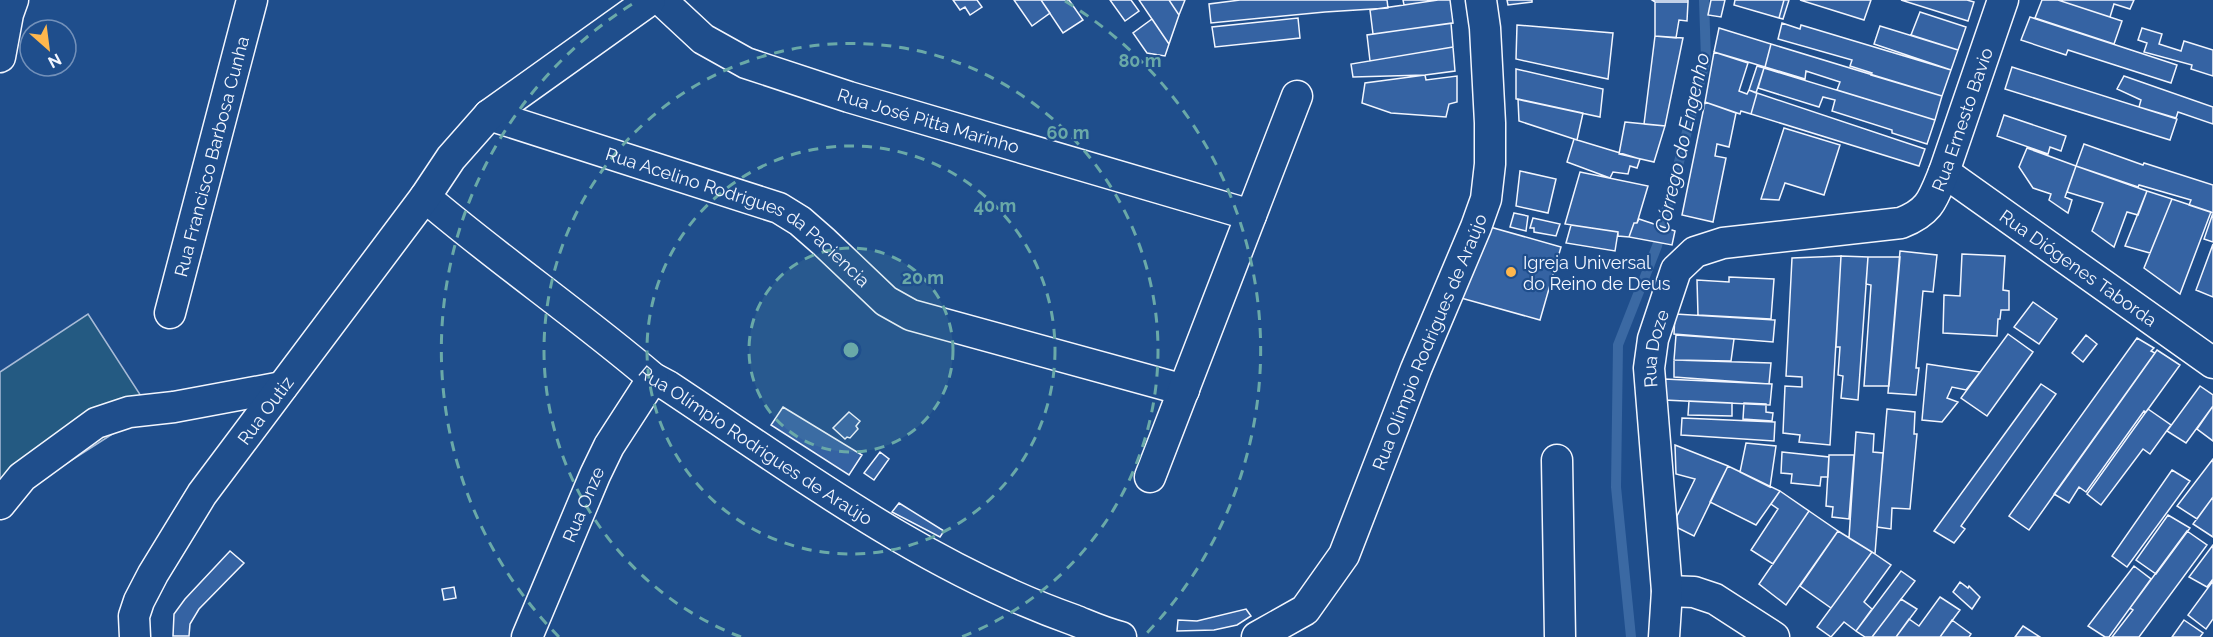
<svg xmlns="http://www.w3.org/2000/svg" width="2213" height="637" viewBox="0 0 2213 637" font-family="Raleway,sans-serif">
  <rect width="100%" height="100%" fill="#1f4e8c"/>
  <path fill="#245a82" stroke="#a8bbd7" stroke-width="1.5" d="M88,314L150,410L0,506V372Z"/>
  <g fill="none" stroke-linecap="round" stroke-linejoin="round">
    <path stroke="#3b69a3" stroke-width="10" d="M1631,637L1616,487L1618,345L1657,246L1706,59L1704,0"/>
  </g>
  <path fill="#3563a3" stroke="#f2f6ff" stroke-width="1.5" d="M953,0H977L982,7L970,15L965,7L960,10Z
    M1014,0H1041L1050,13L1032,26Z
    M1041,0H1069L1083,20L1063,33Z
    M1110,0H1131L1139,11L1125,21Z
    M1139,0H1169L1179,15L1169,44Z
    M1169,0H1185L1179,15Z
    M1240,0H1387L1388,8L1325,12L1211,23L1209,4Z
    M1403,0H1438L1404,5Z
    M1438,0H1450L1453,23L1373,34L1370,10Z
    M1507,0H1532V2L1508,5Z
    M1652,0H1688V2H1655Z
    M1711,0H1725L1721,17L1708,15Z
    M1735,0H1784L1779,18L1734,5Z
    M1784,0H1789L1783,19L1779,18Z
    M1800,0H1871L1864,20Z
    M1901,0H1967L1974,2L1968,21Z
    M2042,0H2058L2122,21L2114,44L2035,18Z
    M2058,0H2134L2130,9L2114,4L2110,17Z
    M1655,2H1688L1687,21L1679,20L1676,38L1655,36Z
    M1920,12L1966,27L1958,50L1911,35Z
    M2030,17L2177,65L2171,83L2068,50L2066,55L2021,40Z
    M1298,18L1300,38L1215,47L1212,27Z
    M1152,19L1169,44L1165,56L1147,53L1133,33Z
    M1451,23L1453,47L1370,61L1367,35Z
    M1782,23L1800,29L1801,25L1951,70L1942,96L1871,75L1872,73L1850,66L1852,60L1778,39Z
    M1517,25L1613,33L1608,79L1516,59Z
    M1880,26L1958,50L1951,70L1874,44Z
    M1719,28L1771,44L1765,67L1714,52Z
    M2142,28L2162,34L2159,44L2181,51L2184,41L2213,50V76L2191,69L2192,65L2144,52L2147,43L2138,40Z
    M1655,36L1683,38L1665,126L1644,124Z
    M1771,44L1942,96L1935,120L1837,90L1840,82L1806,71L1805,79L1765,67Z
    M1453,47L1455,71L1425,75L1353,77L1351,64Z
    M1714,52L1748,63L1739,91L1747,94L1749,90L1757,93L1751,114L1741,111L1740,114L1705,102Z
    M1757,66L1764,68L1756,93L1749,90Z
    M2012,67L2177,119L2170,140L2005,89Z
    M1764,68L1935,120L1927,144L1892,133V130L1832,111L1835,100L1823,97L1819,107L1758,88Z
    M1516,69L1603,89L1600,117L1516,99Z
    M1425,75L1426,80L1457,76V102L1449,104L1446,117L1391,113L1362,103L1365,83Z
    M2124,76L2213,107V124L2178,112L2176,118L2139,107L2141,100L2117,89Z
    M1757,93L1925,149L1919,166L1751,114Z
    M1518,99L1583,113L1577,140L1519,121Z
    M1705,102L1736,113L1729,147L1717,144L1715,156L1726,158L1713,222L1682,215Z
    M2004,115L2066,136L2061,151L2050,147L2048,154L1997,136Z
    M1625,122L1665,126L1654,162L1619,154Z
    M1784,128L1840,145L1824,195L1785,183L1779,200L1761,199Z
    M1574,139L1640,159L1637,168L1630,166L1628,174L1613,172L1610,178L1567,162Z
    M2084,144L2143,165L2144,163L2213,185V213L2189,205L2191,200L2139,185L2138,187L2076,166Z
    M2027,148L2076,166L2065,197L2072,200L2068,213L2049,200L2051,194L2033,188L2019,167Z
    M2076,166L2147,191L2138,215L2127,212L2114,247L2092,231L2103,203L2067,192Z
    M1520,171L1556,179L1548,213L1516,206Z
    M1580,172L1648,186L1637,223H1634L1629,237L1618,236V232L1565,224Z
    M2147,191L2172,199L2150,253L2125,246Z
    M2172,199L2211,212L2180,294L2144,268Z
    M1514,213L1528,216L1526,231L1510,227Z
    M2213,213V242L2204,239Z
    M1533,218L1560,224L1556,236L1534,232V228H1530Z
    M1639,219L1675,231L1672,245L1629,237L1634,223H1637Z
    M1483,225L1561,247L1540,320L1461,298Z
    M1571,225L1618,232L1615,251L1566,243Z
    M2213,244V297L2196,290Z
    M1900,251L1937,255L1933,292L1923,291L1916,368H1919L1916,395L1888,393Z
    M1962,254L2005,256L2003,290L2009,291V310H2001L2000,319H1998L1997,336L1943,333L1944,295L1960,296Z
    M1841,256L1868,257L1858,400L1841,398L1843,376L1838,375L1840,347H1836Z
    M1841,256L1830,445L1799,442L1800,435L1783,433L1785,386L1802,387V377L1786,376L1792,258Z
    M1868,257H1900L1889,386H1864L1871,285L1866,284Z
    M1729,277L1774,279L1771,319L1698,315L1697,280L1729,282Z
    M2033,302L2057,319L2039,344L2014,327Z
    M1675,314L1775,320L1773,342L1674,334Z
    M2008,334L2033,352L1987,416L1961,398Z
    M1676,335L1734,339L1731,361L1674,360Z
    M2086,335L2097,344L2083,362L2072,353Z
    M2137,338L2154,348L2151,351L2155,353L2029,530L2009,516Z
    M2157,350L2180,365L2146,412L2144,411L2086,492L2079,487L2069,503L2054,494Z
    M1674,360L1771,363L1769,384L1674,377Z
    M1927,364L1980,372L1966,390L1952,387L1947,398L1958,402L1942,422L1922,420Z
    M1664,379L1772,384L1770,405L1664,400Z
    M2041,384L2056,394L1961,526L1965,529L1954,543L1934,531Z
    M2200,386L2213,395V406L2186,443L2167,431Z
    M1689,401L1732,403V416L1688,415Z
    M1744,403L1766,404V412L1773,413L1772,421L1743,419Z
    M2213,406V441L2197,429Z
    M783,407L862,455L849,475L771,425Z
    M1887,409L1915,412L1914,434H1917L1910,509L1892,508L1891,529L1877,527Z
    M2148,409L2171,425L2150,454L2143,449L2101,505L2087,494Z
    M849,412L860,421L856,426L858,429L850,438L847,437L845,439L833,428Z
    M1682,418L1775,422L1774,441L1681,435Z
    M1856,432L1874,434L1873,452L1883,453L1875,554L1849,538Z
    M1746,443L1776,446L1770,487L1740,472Z
    M1675,445L1728,466L1694,536L1678,528L1677,516L1695,479L1676,474Z
    M880,452L889,459L874,480L864,473Z
    M1782,452L1829,457L1828,477H1821L1820,486L1791,483L1792,474L1781,473Z
    M1829,455H1854L1849,519L1832,517L1833,507L1826,506Z
    M2213,459V497L2197,519L2177,506Z
    M1728,466L1780,491L1756,525L1710,502Z
    M2172,470L2190,481L2127,567L2112,556Z
    M1780,491L1809,511L1773,564L1751,550L1778,509L1771,504Z
    M2213,497V537L2193,524Z
    M899,503L944,531L940,537L892,512Z
    M1809,511L1838,531L1786,605L1759,584Z
    M2168,515L2190,528L2156,574L2136,560Z
    M1838,531L1872,552L1831,608L1800,586Z
    M2187,531L2207,545L2139,637H2112L2133,610L2130,608Z
    M2213,545V579L2207,587L2189,577Z
    M230,551L244,563L199,609L190,624L189,636H173L174,614L185,599Z
    M1872,552L1891,565L1864,602L1872,609L1856,631L1844,622L1831,637L1817,627Z
    M2134,566L2151,579L2109,637H2105L2088,626Z
    M1901,571L1915,581L1872,637H1865L1856,631Z
    M2213,581V619L2206,629L2188,615Z
    M1960,582L1968,588L1969,586L1980,597L1972,609L1953,592Z
    M454,587L456,598L444,600L442,589Z
    M1940,597L1960,610L1940,637H1896L1909,619L1919,626Z
    M1901,599L1917,609L1896,637H1872Z
    M1246,609L1251,616L1237,625L1214,630L1177,631L1178,620L1197,621Z
    M1952,620L1971,634L1969,637H1940Z
    M2184,620L2203,633L2200,637H2172Z
    M2023,626L2040,637H2015Z"/>
  <g fill="none" stroke-linecap="round" stroke-linejoin="round">
    <g stroke="#f2f6ff" stroke-width="33">
      <g id="minor">
        <path id="s1" d="M661,0L703,39L746,63L849,97L1251,215"/>
        <path d="M0,57L8,14L13,0"/>
        <path id="s2" d="M489,115L779,208L800,221L824,242L886,301L911,315L1184,390"/>
        <path id="s3" d="M1944,172L2213,363"/>
        <path id="s4" d="M425,197C499,260 579,315 653,378L668,386C798,472 926,568 1074,620C1089,626 1104,633 1121,637"/>
        <path id="s5" d="M170,313L252,0"/>
        <path d="M1557,460L1560,637"/>
        <path d="M1150,477L1297,96"/>
        <path d="M0,504L22,477L96,423L129,412L174,407L282,387"/>
        <path d="M1667,591L1694,592L1715,599L1774,637"/>
        <path id="s6" d="M135,637L134,616L139,601L153,574L202,494L425,197L451,158L489,115L650,0"/>
        <path id="s7" d="M527,637L595,475L609,446L653,378"/>
        <path id="s8" d="M1257,637L1305,610L1344,555L1416,369L1476,227L1486,199L1490,164V123L1485,28L1481,0"/>
        <path id="s9" d="M1664,637L1667,591L1649,368L1653,339L1676,270L1695,252L1723,243L1901,223C1930,212 1933,199 1944,172L2003,0"/>
      </g>
    </g>
    <use href="#minor" stroke="#1f4e8c" stroke-width="30"/>
  </g>
  <circle cx="851" cy="350" r="102" fill="#6aa9a8" fill-opacity=".12"/>
  <g fill="none" stroke="#6aa9a8" stroke-width="3" stroke-dasharray="10 8">
    <circle cx="851" cy="350" r="102"/>
    <circle cx="851" cy="350" r="204"/>
    <path d="M741 637A307 307 0 1 1 961 637"/>
    <path d="M559 637A409 409 0 0 1 637 1M1065 1A409 409 0 0 1 1143 637"/>
  </g>
  <circle fill="#ffb74d" stroke="#1f4e8c" stroke-width="2" cx="1511" cy="272" r="6"/>
  <g text-anchor="middle" dominant-baseline="central" stroke-width="4.5" stroke-linejoin="round" paint-order="stroke">
    <g font-size="18" fill="#f2f6ff" stroke="#1f4e8c">
      <text stroke="none"><textPath href="#s9" startOffset="732">Rua Ernesto Bavio</textPath></text>
      <text stroke="none"><textPath href="#s1" startOffset="298">Rua José Pitta Marinho</textPath></text>
      <text stroke="none"><textPath href="#s5" startOffset="162">Rua Francisco Barbosa Cunha</textPath></text>
      <text stroke="none"><textPath href="#s2" startOffset="272">Rua Acelino Rodrigues da Paciencia</textPath></text>
      <text stroke="none"><textPath href="#s3" startOffset="165">Rua Diógenes Taborda</textPath></text>
      <text stroke="none"><textPath href="#s8" startOffset="352">Rua Olímpio Rodrigues de Araújo</textPath></text>
      <text stroke="none"><textPath href="#s9" startOffset="290">Rua Doze</textPath></text>
      <text stroke="none"><textPath href="#s6" startOffset="266">Rua Outiz</textPath></text>
      <text stroke="none"><textPath href="#s4" startOffset="414">Rua Olímpio Rodrigues de Araújo</textPath></text>
      <text stroke="none"><textPath href="#s7" startOffset="144">Rua Onze</textPath></text>
    </g>
    <g font-size="18" fill="#f2f6ff" stroke="#1f4e8c" text-anchor="start">
      <text x="1523" y="262">Igreja Universal<tspan x="1523" dy="21">do Reino de Deus</tspan></text>
    </g>
    <g font-size="20" font-style="italic" fill="#f2f6ff" stroke="#1f4e8c">
      <text transform="translate(1682 143) rotate(-77)">Córrego do Engenho</text>
    </g>
  </g>
  <circle cx="851" cy="350" r="9" fill="#6aa9a8" stroke="#1f4e8c" stroke-width="3"/>
  <g font-size="18" text-anchor="middle" font-weight="bold" fill="#6aa9a8" stroke="#1f4e8c" stroke-width="4.5" stroke-linejoin="round" paint-order="stroke">
    <text x="1140" y="67">80 m</text>
    <text x="1068" y="139">60 m</text>
    <text x="995" y="212">40 m</text>
    <text x="923" y="284">20 m</text>
  </g>
  <g transform="translate(48 48) rotate(152)"><circle r="28" fill="#1f4e8c" stroke="#7391ba" stroke-width="1.5"/>
  <path d="M0-4.5L10 22L0 15L-10 22Z" fill="#ffb74d"/>
  <text y="-9" font-size="16" font-weight="bold" text-anchor="middle" fill="#f2f6ff">N</text>
  </g>
</svg>
